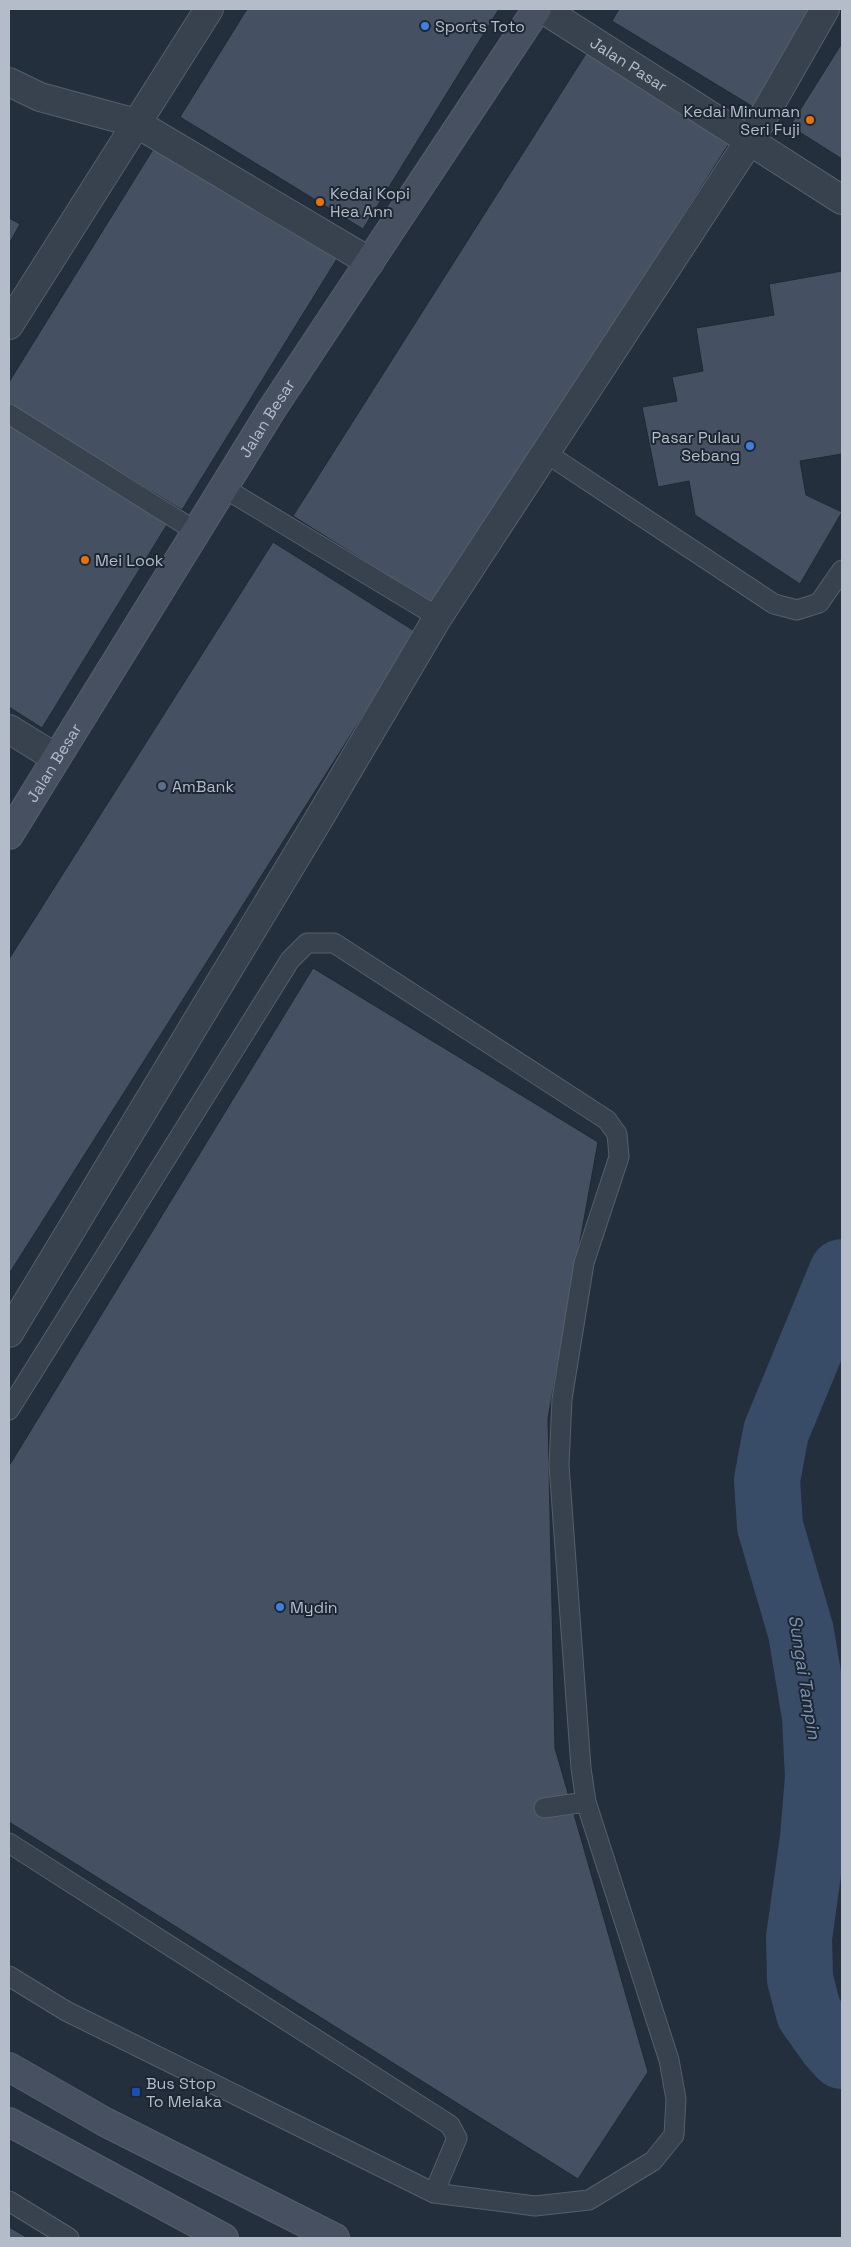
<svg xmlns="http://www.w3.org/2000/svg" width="851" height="2247" viewBox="0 0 851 2247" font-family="'Space Grotesk',sans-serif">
  <rect width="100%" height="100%" fill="#242f3e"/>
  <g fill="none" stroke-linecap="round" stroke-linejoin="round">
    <path stroke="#394c67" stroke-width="66" d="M842,1272L776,1432L767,1480L770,1526L801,1632L815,1717L818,1777L813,1838L799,1938L800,1979L809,2013L831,2044L842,2056"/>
  </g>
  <path fill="#455162" stroke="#1f2835" d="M247,9H499L363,229L180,117Z
    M619,9H813L755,108L612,21Z
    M842,43V159L790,126Z
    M587,52L730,142L436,606L293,516Z
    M157,143L340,254L182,510L9,404V382Z
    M9,218L20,224L9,244Z
    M842,271V454L800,461L806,495L842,512L800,584L695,515L689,481L658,487L642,407L677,401L672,377L703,371L696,328L774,315L769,284Z
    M9,425L168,523L42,728L9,707Z
    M273,542L416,632L9,1274V959Z
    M313,968L598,1142L548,1418L555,1748L648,2072L578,2179L9,1822V1466Z
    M9,2227L28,2238H9Z"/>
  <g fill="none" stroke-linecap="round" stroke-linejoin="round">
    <g stroke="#565f6c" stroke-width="21">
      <path id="lane" d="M9,414L197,532
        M546,453L774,604L797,610L819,603L842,570
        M224,488L438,617
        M9,1410L290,960L307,943H334L607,1120L617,1134L619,1157L584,1263L562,1399L559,1465L581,1768L586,1802L669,2060L676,2099L674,2135L653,2161L589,2200L535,2206L434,2193L66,2011L9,1976
        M544,1808L586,1802
        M9,1843L450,2125L457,2138L434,2193
        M9,2201L69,2238"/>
    </g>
    <g stroke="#565f6c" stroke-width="30">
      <g id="street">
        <path id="s1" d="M543,9L842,200"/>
        <path d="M9,82L40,97L136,123L370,262"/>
        <path d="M9,325L209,9"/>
        <path d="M9,729L56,758"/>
        <path d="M9,1333L320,817L438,617L750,140L825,9"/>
      </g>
    </g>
    <g stroke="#565f6c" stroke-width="30">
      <g id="secondary">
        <path id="s2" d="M9,835L272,409L537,9"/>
        <path d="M9,2067L105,2122L335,2238"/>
        <path d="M9,2122L224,2238"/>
      </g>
    </g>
    <use href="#lane" stroke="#38414e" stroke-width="19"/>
    <use href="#street" stroke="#38414e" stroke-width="28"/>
    <use href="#secondary" stroke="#465061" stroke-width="28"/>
  </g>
  <g fill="#3f7fe0" stroke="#1d2633" stroke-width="2">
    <circle cx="425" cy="26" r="5"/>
    <circle cx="750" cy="446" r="5"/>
    <circle cx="280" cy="1607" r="5"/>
  </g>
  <g fill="#e8710a" stroke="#1d2633" stroke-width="2">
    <circle cx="810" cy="120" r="5"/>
    <circle cx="320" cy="202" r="5"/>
    <circle cx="85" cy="560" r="5"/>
  </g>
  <circle fill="#5c6f8a" stroke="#1d2633" stroke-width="2" cx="162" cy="786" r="5"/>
  <rect fill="#1a4fb4" stroke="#1d2633" stroke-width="2" x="131" y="2087" width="10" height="10" rx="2.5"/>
  <g text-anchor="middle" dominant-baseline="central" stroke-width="4" stroke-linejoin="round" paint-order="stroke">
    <g font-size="16" fill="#b4bcc9" stroke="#1d2633" text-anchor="start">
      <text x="435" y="26">Sports Toto</text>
      <text x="800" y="111" text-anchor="end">Kedai Minuman<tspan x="800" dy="18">Seri Fuji</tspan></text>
      <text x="330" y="193">Kedai Kopi<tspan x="330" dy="18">Hea Ann</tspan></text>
      <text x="740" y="437" text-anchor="end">Pasar Pulau<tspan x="740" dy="18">Sebang</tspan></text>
      <text x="95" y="560">Mei Look</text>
      <text x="172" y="786">AmBank</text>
      <text x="290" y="1607">Mydin</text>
      <text x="146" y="2083">Bus Stop<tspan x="146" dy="18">To Melaka</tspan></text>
    </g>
    <g font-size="16" fill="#b4bcc9" stroke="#1d2633">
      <text stroke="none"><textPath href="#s1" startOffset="102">Jalan Pasar</textPath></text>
      <text stroke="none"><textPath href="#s2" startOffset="490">Jalan Besar</textPath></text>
      <text stroke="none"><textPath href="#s2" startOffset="85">Jalan Besar</textPath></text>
    </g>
    <g font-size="18" font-style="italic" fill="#7c92b1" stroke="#1d2633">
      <text transform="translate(805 1677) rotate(81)">Sungai Tampin</text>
    </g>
  </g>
  <rect width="851" height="2247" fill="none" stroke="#b4bcc9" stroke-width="20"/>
</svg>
